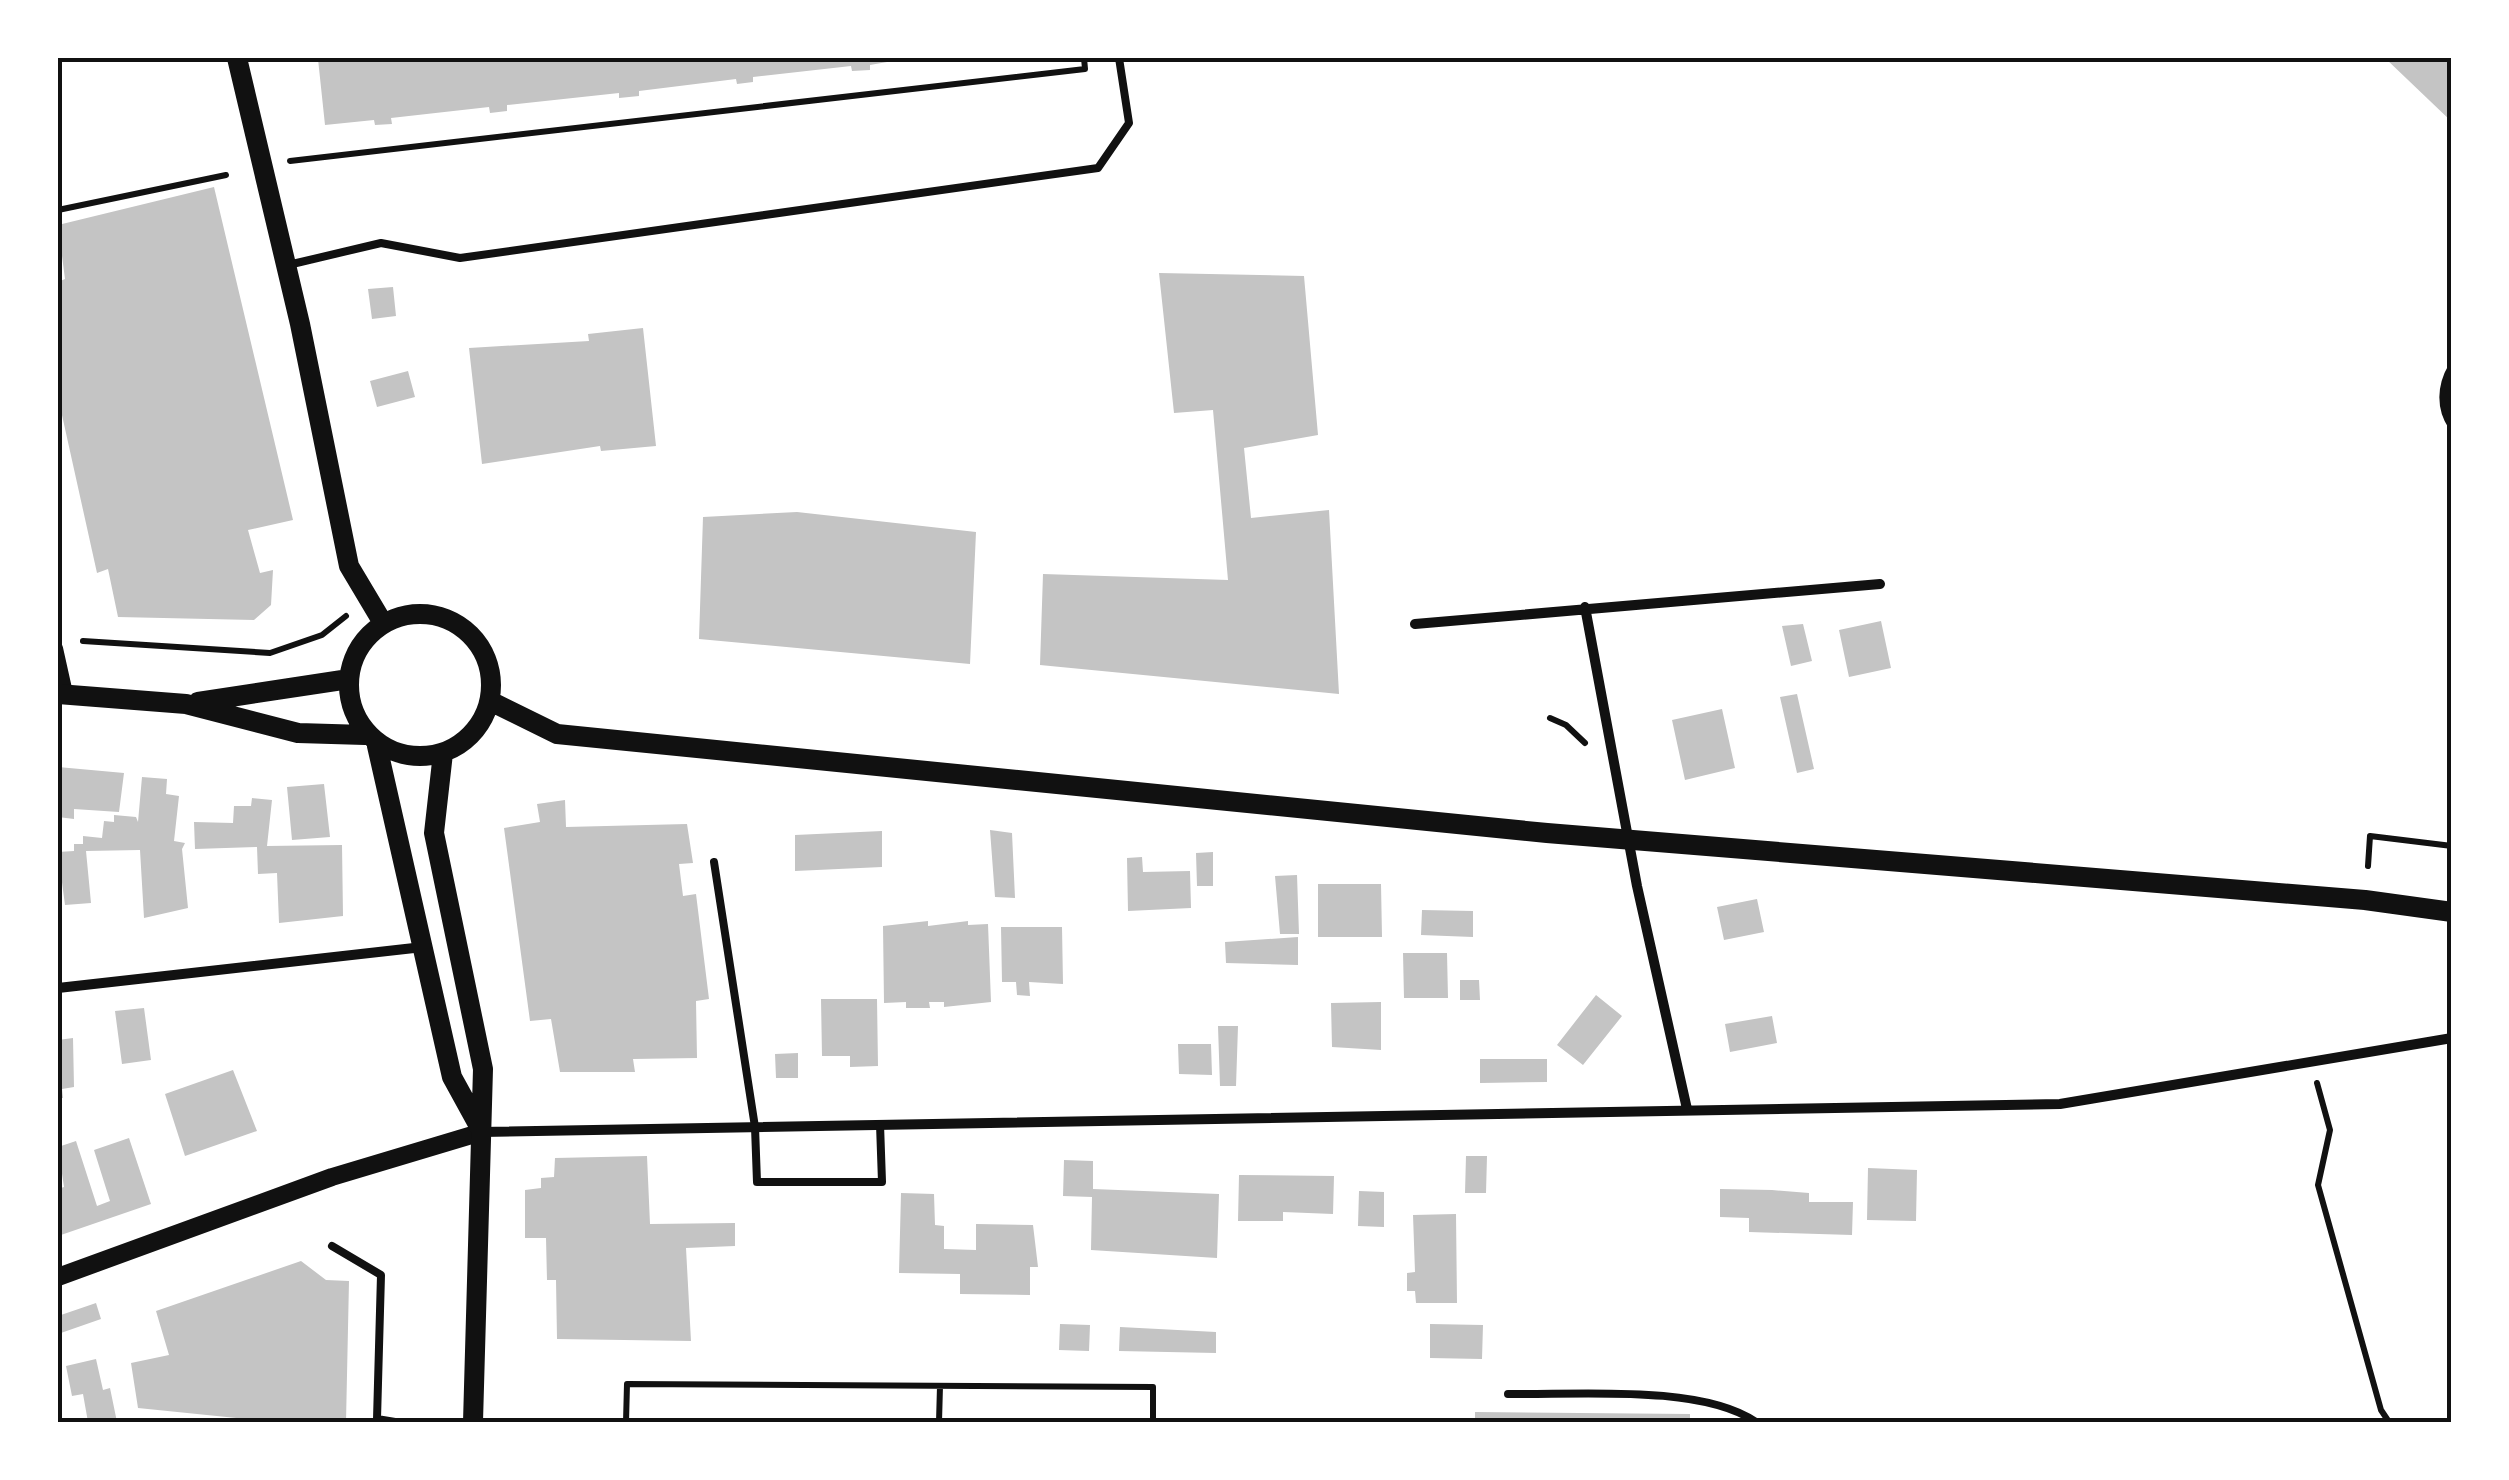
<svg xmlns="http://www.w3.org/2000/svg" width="2509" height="1480" viewBox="0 0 2509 1480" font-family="Arial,sans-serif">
  <rect width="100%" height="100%" fill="#fff"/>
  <path fill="#c4c4c4" d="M910,58L870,65V70L852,71L851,66L753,77V82L737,84L736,79L639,91V96L619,98V93L507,105V111L490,113L489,107L391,118L392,124L375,125L374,120L325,125L318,59Z
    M2385,58H2452V122Z
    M214,187L293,520L248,530L260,573L273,570L271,605L254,620L118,617L108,569L97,573L58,397V282L65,279L58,225Z
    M1159,273L1304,276L1318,435L1244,448L1251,518L1329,510L1339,694L1040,665L1043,574L1228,580L1213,410L1174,413Z
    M393,287L396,316L372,319L368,289Z
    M643,328L656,446L601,451L600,446L482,464L469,348L589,341L588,334Z
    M408,371L415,397L377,407L370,381Z
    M797,512L976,532L970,664L699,639L703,517Z
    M1881,621L1891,668L1849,677L1839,630Z
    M1803,624L1812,661L1791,666L1782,626Z
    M1797,694L1814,769L1797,773L1780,697Z
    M1722,709L1735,768L1685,780L1672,720Z
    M58,767L124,773L119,812L74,809V819L58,817Z
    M142,777L167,779L166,794L179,796L174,841L185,843L182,849L188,908L144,918L140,850L86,851L91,903L65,905L58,852L74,851V844H83V836L102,838L104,821L114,822V815L136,817L138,822Z
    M324,784L330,837L292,840L287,787Z
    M252,798L272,800L267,846L342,845L343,916L279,923L277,873L258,874L257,847L195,849L194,822L233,823L234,806H251Z
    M565,800L566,827L687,824L693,863L679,864L683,896L696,894L709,999L696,1001L697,1058L633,1059L635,1072H560L551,1019L530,1021L504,828L540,822L537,804Z
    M990,830L1012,833L1015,898L995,897Z
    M882,831V867L795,871V835Z
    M1213,852V886H1197L1196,853Z
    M1142,857L1143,872L1190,871L1191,908L1128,911L1127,858Z
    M1297,875L1299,934H1280L1275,876Z
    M1318,884H1381L1382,937H1318Z
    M1757,899L1764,932L1724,940L1717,907Z
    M1422,910L1473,911V937L1421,935Z
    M928,921V926L968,921V925L988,924L991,1002L944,1007V1002H929L930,1008H906V1002L884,1003L883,926Z
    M1001,927H1062L1063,984L1029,982L1030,996L1017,995L1016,982H1002Z
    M1298,937V965L1226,963L1225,942Z
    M1403,953H1447L1448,998H1404Z
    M1460,980H1479L1480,1000H1460Z
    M1596,995L1622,1016L1583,1065L1557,1045Z
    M821,999H877L878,1066L850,1067V1056H822Z
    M1381,1002V1050L1332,1047L1331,1003Z
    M144,1008L151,1060L122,1064L115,1011Z
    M1772,1016L1777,1043L1730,1052L1725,1024Z
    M1218,1026H1238L1236,1086H1220Z
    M73,1038L74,1087L62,1089L63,1098H58V1040Z
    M1178,1044H1211L1212,1075L1179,1074Z
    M798,1053V1078H776L775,1054Z
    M1480,1059H1547V1082L1480,1083Z
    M233,1070L257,1131L185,1156L165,1094Z
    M129,1138L151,1204L58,1236V1189L64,1187L58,1147L76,1141L97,1206L110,1201L94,1150Z
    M647,1156L650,1224L735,1223V1246L686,1248L691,1341L557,1339L556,1280H547L546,1238H525V1190L541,1188V1178L554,1177L555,1158Z
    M1466,1156H1487L1486,1193H1465Z
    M1064,1160L1093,1161V1189L1219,1194L1217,1258L1091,1250L1092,1197L1063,1196Z
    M1868,1168L1917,1170L1916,1221L1867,1220Z
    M1239,1175L1334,1176L1333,1214L1283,1212V1221H1238Z
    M1720,1189L1772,1190L1809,1193V1202H1853L1852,1235L1749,1232V1218L1720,1217Z
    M1359,1191L1384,1192V1227L1358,1226Z
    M901,1193L934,1194L935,1225L944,1226V1249L976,1250V1224L1033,1225L1038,1267H1030V1295L960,1294V1274L899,1273Z
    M1456,1214L1457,1303H1416L1415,1291H1407V1273L1415,1272L1413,1215Z
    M301,1261L326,1280L349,1281L346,1422H277L138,1408L131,1363L169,1355L156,1311Z
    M96,1303L101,1319L58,1334V1316Z
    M1060,1324L1090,1325L1089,1351L1059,1350Z
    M1430,1324L1483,1325L1482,1359L1430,1358Z
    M1120,1327L1216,1332V1353L1119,1351Z
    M96,1359L103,1390L110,1388L117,1422H88L83,1394L72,1396L66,1366Z
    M1475,1412L1690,1414V1422H1475Z"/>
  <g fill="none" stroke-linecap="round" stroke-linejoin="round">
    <path stroke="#111" stroke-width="6" d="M290,161L1085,69L1084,58
      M58,210L226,175
      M83,641L270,653L322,635L346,616
      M1550,718L1566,725L1585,743
      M2368,866L2370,836L2452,846
      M2317,1083L2330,1130L2318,1185L2381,1410L2389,1422
      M626,1422L627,1384L1153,1387V1422
      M939,1422L940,1386"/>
    <path stroke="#111" stroke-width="8" d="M288,265L381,243L460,258L1098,168L1129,123L1119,58
      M2452,367C2441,386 2440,408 2452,426
      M714,862L755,1127L757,1182H882L880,1124
      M332,1246L381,1275L377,1419L395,1422
      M1508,1394C1577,1395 1701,1384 1756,1422"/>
    <path stroke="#111" stroke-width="10" d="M1585,607L1637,886L1687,1109
      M1415,624L1880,584
      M58,648L68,693
      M58,988L423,947
      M482,1132L2060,1104L2452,1038"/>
    <path stroke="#111" stroke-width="18" d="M58,1277L332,1177L482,1132"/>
    <path stroke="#111" stroke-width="20" d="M237,58L300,324L349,566L383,623
      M349 685a71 71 0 1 1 142 0a71 71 0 1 1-142 0Z
      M58,694L186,704L298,733L365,735
      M490,701L557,734L1547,833L2365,900L2452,912
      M198,702L349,679
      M377,746L452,1077L480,1128
      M443,753L434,833L483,1069L473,1422"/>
  </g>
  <rect width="2509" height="1480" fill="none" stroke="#ffffff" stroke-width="120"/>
  <rect x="60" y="60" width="2389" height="1360" fill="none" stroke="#111" stroke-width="4"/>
</svg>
